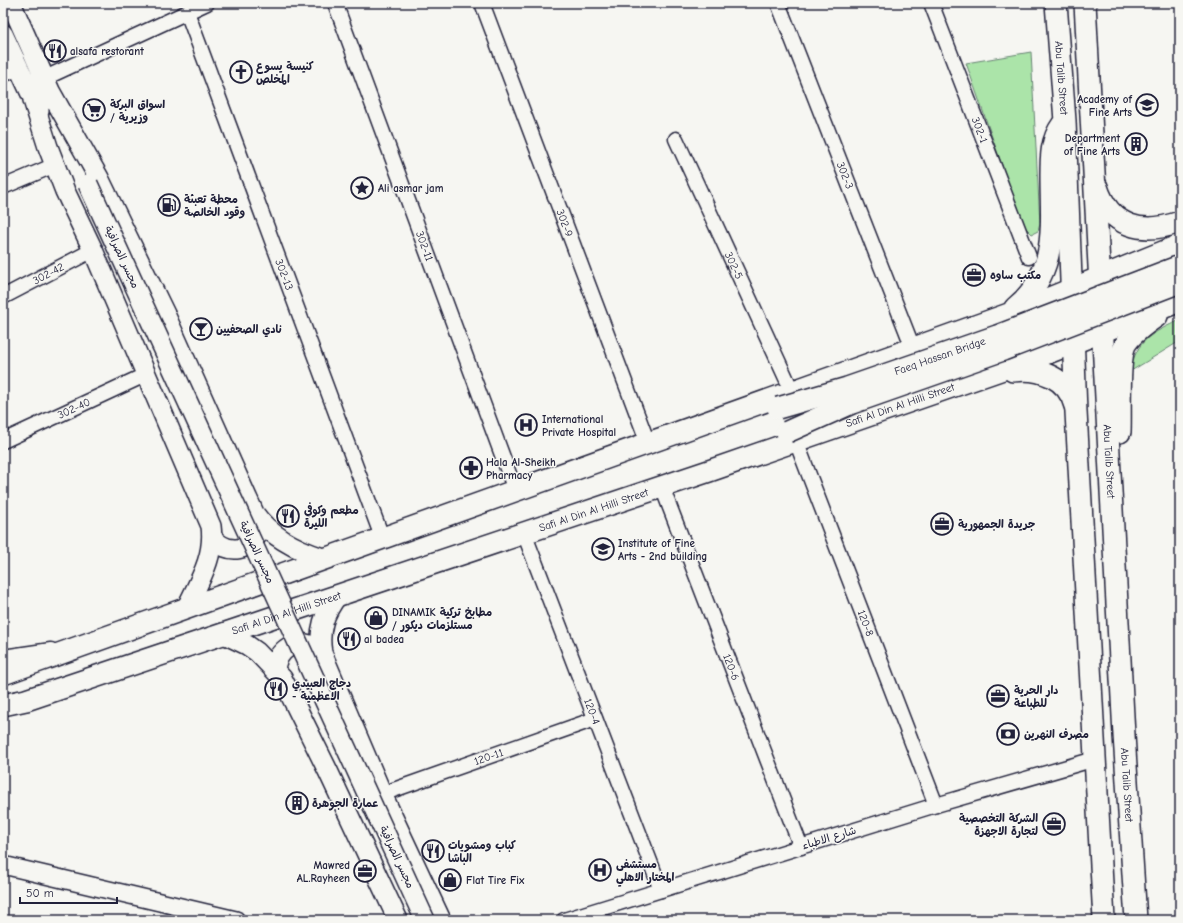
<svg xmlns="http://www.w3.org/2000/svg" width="1183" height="923" viewBox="0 0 1183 923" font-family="'Comic Neue','Playpen Sans Arabic',sans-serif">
  <rect width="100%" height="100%" fill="#f6f6f2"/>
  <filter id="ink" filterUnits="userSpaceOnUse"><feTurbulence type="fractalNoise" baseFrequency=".025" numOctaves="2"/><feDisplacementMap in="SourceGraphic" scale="8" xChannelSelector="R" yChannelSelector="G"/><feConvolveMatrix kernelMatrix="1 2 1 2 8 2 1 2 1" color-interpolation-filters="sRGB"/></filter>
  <g filter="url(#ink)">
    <path fill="#abe4a9" stroke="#668372" d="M1031,52L1040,224L1038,231L1032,234L1023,225L966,63Z
      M1180,320V341L1131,371C1135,340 1154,332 1180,320Z"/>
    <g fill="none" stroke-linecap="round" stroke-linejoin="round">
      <g stroke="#22223b" stroke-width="17">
        <g id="minor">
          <path id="s1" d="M335,3L515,490"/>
          <path id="s2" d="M482,3L648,443"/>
          <path id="s3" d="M778,3L913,348"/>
          <path id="s4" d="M931,3L1029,257"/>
          <path id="s5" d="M187,12L382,537"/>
          <path d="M3,75L18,68"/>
          <path d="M45,78L207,3"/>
          <path id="s6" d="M676,139L792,391"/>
          <path d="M3,187L55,165"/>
          <path id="s7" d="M3,297L93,250"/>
          <path id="s8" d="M3,441L145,375"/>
          <path id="s9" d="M796,441L936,805"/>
          <path id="s10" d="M662,487L801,847"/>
          <path id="s11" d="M524,533L661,890"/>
          <path d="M3,657L51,650"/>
          <path id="s12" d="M382,794L595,719"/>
          <path d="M564,920L936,805L1095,759"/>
        </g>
      </g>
      <g stroke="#22223b" stroke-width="20">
        <path id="tertiary" d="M3,865L236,920"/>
      </g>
      <g stroke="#22223b" stroke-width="22">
        <path id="secondary" d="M11,3L55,102
          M3,34L39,111
          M50,91L99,178L165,314L254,513C270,536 297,550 323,558
          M33,100L48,147L65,191L93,250L211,526C215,556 200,580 187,607
          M212,537C227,556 253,552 260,528
          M338,595C324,613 318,630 322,653L382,794L441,920
          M224,634L247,645L257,652L282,678L328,771L398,920
          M275,669C277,650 296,637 314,647"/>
      </g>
      <g stroke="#22223b" stroke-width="24">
        <g id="primary">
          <path id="s13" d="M1056,3L1065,121L1076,412L1104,920"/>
          <path id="s14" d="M1085,3L1124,735L1136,920"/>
          <path d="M1097,187C1110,228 1143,235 1180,222"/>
          <path d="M1015,308C1059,272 1051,225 1051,175C1051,157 1051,140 1062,125"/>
          <path d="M1013,371C1040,367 1068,378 1075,406"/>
          <path d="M1120,432C1121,412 1118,360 1125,345C1132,333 1146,324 1157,316"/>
          <path d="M3,674L1020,310L1180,245"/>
          <path id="s15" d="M3,705L26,700L709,471L1035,358L1180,301"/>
        </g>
      </g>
      <use href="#minor" stroke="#f6f6f2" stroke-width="14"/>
      <use href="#tertiary" stroke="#f6f6f2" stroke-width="17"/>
      <use href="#secondary" stroke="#f6f6f2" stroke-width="19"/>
      <use href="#primary" stroke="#f6f6f2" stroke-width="21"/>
      <g stroke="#22223b" stroke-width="22" stroke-linecap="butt">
        <path id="secondary-bridge" d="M88,184L425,920"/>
      </g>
      <g stroke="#22223b" stroke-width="24" stroke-linecap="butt">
        <g id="primary-bridge">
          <path id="s16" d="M778,408L847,388L997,336L1180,266"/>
          <path d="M787,432L852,403L1003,350L1180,282"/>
        </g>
      </g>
      <use href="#secondary-bridge" stroke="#f6f6f2" stroke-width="19"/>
      <use href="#primary-bridge" stroke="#f6f6f2" stroke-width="21"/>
    </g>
  </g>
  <defs>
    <g id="restaurant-ring" transform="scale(1.15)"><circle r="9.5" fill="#f6f6f2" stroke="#22223b" stroke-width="1.5"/><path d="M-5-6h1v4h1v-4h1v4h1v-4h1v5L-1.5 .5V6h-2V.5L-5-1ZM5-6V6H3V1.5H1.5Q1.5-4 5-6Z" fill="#22223b"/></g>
    <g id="church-ring" transform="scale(1.15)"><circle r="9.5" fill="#f6f6f2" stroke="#22223b" stroke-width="1.5"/><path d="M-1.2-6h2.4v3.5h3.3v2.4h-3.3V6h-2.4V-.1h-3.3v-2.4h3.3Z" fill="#22223b"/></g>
    <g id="university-ring" transform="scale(1.15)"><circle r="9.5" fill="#f6f6f2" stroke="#22223b" stroke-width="1.5"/><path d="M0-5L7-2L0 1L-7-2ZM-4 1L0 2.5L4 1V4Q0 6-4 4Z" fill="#22223b"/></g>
    <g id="supermarket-ring" transform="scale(1.15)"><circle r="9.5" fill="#f6f6f2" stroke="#22223b" stroke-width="1.5"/><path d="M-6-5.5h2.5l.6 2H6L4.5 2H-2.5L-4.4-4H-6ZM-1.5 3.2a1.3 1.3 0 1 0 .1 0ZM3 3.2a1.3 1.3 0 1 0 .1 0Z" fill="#22223b"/></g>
    <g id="building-ring" transform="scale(1.15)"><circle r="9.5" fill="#f6f6f2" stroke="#22223b" stroke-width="1.5"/><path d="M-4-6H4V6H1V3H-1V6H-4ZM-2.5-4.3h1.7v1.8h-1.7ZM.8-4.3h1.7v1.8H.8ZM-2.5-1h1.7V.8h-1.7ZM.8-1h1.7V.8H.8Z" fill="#22223b"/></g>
    <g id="sight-ring" transform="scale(1.15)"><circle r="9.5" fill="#f6f6f2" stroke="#22223b" stroke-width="1.5"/><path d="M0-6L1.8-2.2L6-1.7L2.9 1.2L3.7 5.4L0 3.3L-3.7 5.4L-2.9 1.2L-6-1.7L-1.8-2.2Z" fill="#22223b"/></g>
    <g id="fuel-ring" transform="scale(1.15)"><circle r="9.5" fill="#f6f6f2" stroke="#22223b" stroke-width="1.5"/><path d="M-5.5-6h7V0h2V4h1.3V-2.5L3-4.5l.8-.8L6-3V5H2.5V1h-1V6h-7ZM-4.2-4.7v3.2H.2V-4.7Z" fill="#22223b"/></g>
    <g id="office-ring" transform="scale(1.15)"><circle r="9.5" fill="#f6f6f2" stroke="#22223b" stroke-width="1.5"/><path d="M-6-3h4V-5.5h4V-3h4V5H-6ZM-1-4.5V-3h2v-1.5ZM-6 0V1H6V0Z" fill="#22223b"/></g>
    <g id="bar-ring" transform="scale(1.15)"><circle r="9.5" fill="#f6f6f2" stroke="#22223b" stroke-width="1.5"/><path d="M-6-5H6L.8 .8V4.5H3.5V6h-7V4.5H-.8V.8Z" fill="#22223b"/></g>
    <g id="hospital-ring" transform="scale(1.15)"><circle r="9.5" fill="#f6f6f2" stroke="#22223b" stroke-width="1.5"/><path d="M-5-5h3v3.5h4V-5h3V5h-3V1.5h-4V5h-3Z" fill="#22223b"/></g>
    <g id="pharmacy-ring" transform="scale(1.15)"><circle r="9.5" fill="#f6f6f2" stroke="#22223b" stroke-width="1.5"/><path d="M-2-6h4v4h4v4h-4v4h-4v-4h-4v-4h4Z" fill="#22223b"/></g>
    <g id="shop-ring" transform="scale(1.15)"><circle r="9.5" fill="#f6f6f2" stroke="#22223b" stroke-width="1.5"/><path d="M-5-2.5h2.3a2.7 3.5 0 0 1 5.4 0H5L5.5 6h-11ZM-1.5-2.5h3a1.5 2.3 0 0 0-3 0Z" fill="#22223b"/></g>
    <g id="bank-ring" transform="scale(1.15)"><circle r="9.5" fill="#f6f6f2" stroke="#22223b" stroke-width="1.5"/><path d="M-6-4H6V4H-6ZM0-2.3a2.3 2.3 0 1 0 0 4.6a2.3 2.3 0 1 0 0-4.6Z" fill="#22223b"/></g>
  </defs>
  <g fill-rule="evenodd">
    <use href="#restaurant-ring" x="55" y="51"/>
    <use href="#church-ring" x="241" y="72"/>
    <use href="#university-ring" x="1147" y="105"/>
    <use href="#supermarket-ring" x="94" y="110"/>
    <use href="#building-ring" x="1136" y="144"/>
    <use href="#sight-ring" x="362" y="188"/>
    <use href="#fuel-ring" x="169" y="205"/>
    <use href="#office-ring" x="974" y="275"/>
    <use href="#bar-ring" x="201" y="329"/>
    <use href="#hospital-ring" x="526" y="425"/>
    <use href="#pharmacy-ring" x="471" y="468"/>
    <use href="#restaurant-ring" x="288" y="516"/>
    <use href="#office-ring" x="942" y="524"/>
    <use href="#university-ring" x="603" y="549"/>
    <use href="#shop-ring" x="376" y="618"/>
    <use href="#restaurant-ring" x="349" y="639"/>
    <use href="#restaurant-ring" x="276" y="689"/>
    <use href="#office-ring" x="998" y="696"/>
    <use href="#bank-ring" x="1008" y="734"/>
    <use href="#building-ring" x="297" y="803"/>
    <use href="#office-ring" x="1054" y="824"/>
    <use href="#restaurant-ring" x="433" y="851"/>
    <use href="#hospital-ring" x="600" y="870"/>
    <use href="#office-ring" x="365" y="871"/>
    <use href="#shop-ring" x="450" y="880"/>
  </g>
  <g text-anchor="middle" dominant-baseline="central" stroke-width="3" stroke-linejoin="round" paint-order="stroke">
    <g font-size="11" font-weight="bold" fill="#22223b" stroke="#f6f6f2" text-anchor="start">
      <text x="70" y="51">alsafa restorant</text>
      <text x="256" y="66">كنيسة يسوع<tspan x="256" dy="13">المخلص</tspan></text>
      <text x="1132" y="99" text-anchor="end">Academy of<tspan x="1132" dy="13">Fine Arts</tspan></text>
      <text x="110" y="104">اسواق البركة<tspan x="110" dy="13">/ وزيرية</tspan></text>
      <text x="1120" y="138" text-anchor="end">Department<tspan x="1120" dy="13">of Fine Arts</tspan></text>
      <text x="378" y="188">Ali asmar jam</text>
      <text x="184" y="199">محطة تعبئة<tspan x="184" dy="13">وقود الخالصة</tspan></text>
      <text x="990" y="275">مكتب ساوه</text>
      <text x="216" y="329">نادي الصحفيين</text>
      <text x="542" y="419">International<tspan x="542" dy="13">Private Hospital</tspan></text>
      <text x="486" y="462">Hala Al-Sheikh<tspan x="486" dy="13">Pharmacy</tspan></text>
      <text x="304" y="510">مطعم وكوفي<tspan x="304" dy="13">الليرة</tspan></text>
      <text x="958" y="524">جريدة الجمهورية</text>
      <text x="618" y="543">Institute of Fine<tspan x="618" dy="13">Arts - 2nd building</tspan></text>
      <text x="392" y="612">DINAMIK مطابخ تركية<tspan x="392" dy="13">/ مستلزمات ديكور</tspan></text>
      <text x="364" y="639">al badea</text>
      <text x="292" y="683">دجاج العبيدي<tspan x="292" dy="13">- الاعظمية</tspan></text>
      <text x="1014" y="690">دار الحرية<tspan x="1014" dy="13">للطباعة</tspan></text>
      <text x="1024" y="734">مصرف النهرين</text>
      <text x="312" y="803">عمارة الجوهرة</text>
      <text x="1038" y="818" text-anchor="end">الشركة التخصصية<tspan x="1038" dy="13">لتجارة الاجهزة</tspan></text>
      <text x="448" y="845">كباب ومشويات<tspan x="448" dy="13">الباشا</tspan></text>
      <text x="616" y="864">مستشفى<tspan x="616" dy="13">المختار الاهلي</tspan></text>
      <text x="350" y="865" text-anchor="end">Mawred<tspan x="350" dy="13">AL.Rayheen</tspan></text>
      <text x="466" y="880">Flat Tire Fix</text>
    </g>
    <g font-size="11" fill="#22223b" stroke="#f6f6f2">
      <text stroke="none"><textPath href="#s13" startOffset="75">Abu Talib Street</textPath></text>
      <text stroke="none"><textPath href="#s4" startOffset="136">302-1</textPath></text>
      <text stroke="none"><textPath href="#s3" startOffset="185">302-3</textPath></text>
      <text stroke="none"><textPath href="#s2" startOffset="235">302-9</textPath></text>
      <text stroke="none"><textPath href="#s1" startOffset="259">302-11</textPath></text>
      <text transform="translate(122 257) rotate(65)">مجسر الصرافية</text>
      <text stroke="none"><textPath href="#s6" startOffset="139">302-5</textPath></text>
      <text stroke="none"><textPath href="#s7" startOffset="51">302-42</textPath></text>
      <text stroke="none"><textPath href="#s5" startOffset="280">302-13</textPath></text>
      <text stroke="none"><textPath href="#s16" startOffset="170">Faeq Hassan Bridge</textPath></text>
      <text stroke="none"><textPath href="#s15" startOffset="946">Safi Al Din Al Hilli Street</textPath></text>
      <text stroke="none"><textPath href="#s8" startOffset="78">302-40</textPath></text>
      <text stroke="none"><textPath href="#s14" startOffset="459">Abu Talib Street</textPath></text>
      <text stroke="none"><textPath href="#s15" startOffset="622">Safi Al Din Al Hilli Street</textPath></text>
      <text transform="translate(257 552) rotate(65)">مجسر الصرافية</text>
      <text stroke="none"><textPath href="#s15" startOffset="298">Safi Al Din Al Hilli Street</textPath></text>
      <text stroke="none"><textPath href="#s9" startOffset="195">120-8</textPath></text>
      <text stroke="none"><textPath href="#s10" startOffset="193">120-6</textPath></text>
      <text stroke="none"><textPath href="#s11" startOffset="191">120-4</textPath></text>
      <text stroke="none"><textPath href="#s12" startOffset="113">120-11</textPath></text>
      <text stroke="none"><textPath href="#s14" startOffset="783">Abu Talib Street</textPath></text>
      <text transform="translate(829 838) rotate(-17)">شارع الاطباء</text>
      <text transform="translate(397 857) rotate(65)">مجسر الصرافية</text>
    </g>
  </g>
  <rect width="1183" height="923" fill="none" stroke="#f6f6f2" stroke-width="16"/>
  <rect x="8" y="8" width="1167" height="907" fill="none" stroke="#22223b" stroke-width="1.5" filter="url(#ink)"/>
  <path d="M20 897v6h97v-6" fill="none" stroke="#22223b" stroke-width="2"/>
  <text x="26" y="897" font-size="12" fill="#22223b" stroke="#f6f6f2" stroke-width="3" paint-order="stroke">50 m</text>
</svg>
